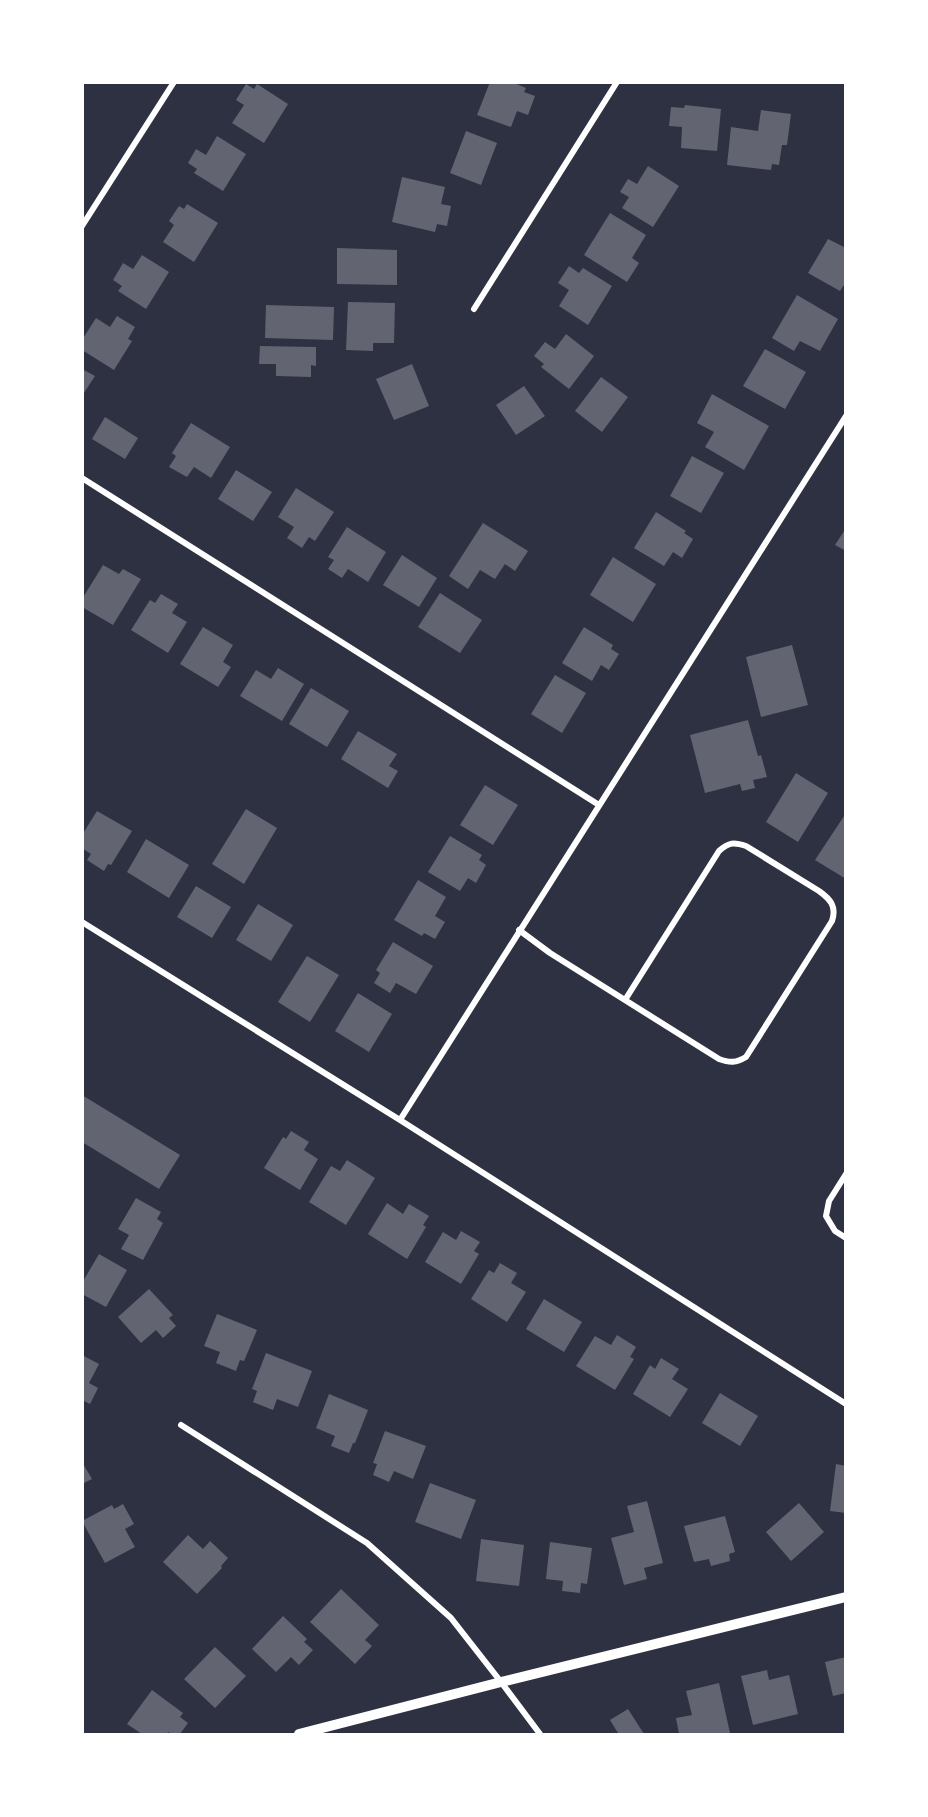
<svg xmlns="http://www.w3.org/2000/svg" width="928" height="1817" viewBox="0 0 928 1817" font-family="Signika,sans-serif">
  <rect width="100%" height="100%" fill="#2d3142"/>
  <path fill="#626471" d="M490,82H512L526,88L524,92L535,96L528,115L517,111L511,127L477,115Z
    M246,84L254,89L257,84L288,104L264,143L232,123L244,105L236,100Z
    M685,105L721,109L717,151L681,148L682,127L669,126L671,107L684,108Z
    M761,110L791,114L787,145H782L779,165L772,164L771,170L727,165L731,127L758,131Z
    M466,131L497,143L481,185L450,173Z
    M217,136L246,154L223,191L194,173L197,169L188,163L196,149L206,155Z
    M648,166L679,186L653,227L622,208L629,197L620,192L628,179L637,184Z
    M402,177L445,187L441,204L451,206L447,226L437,224L435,232L392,222Z
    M187,204L218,223L194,262L163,242L174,225L169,221L179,206L184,209Z
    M610,213L646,235L632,258L639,263L627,282L584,255Z
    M828,239L846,248V282L840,291L808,273Z
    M337,248L397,250V285L337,284Z
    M142,255L169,272L146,309L118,291L122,286L113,280L123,263L133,269Z
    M569,266L579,273L583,268L612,286L588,325L559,306L569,290L558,283Z
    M797,295L838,319L820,351L800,341L794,351L772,338Z
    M348,302L395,303L394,343H373V351L346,350Z
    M266,305L334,307L333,340L265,338Z
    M117,316L135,327L128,339L132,341L114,370L82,350V340L96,318L110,327Z
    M566,334L594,356L569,389L541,367L544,364L534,356L545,342L555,349Z
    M260,346L316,347V366L311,365V377L276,376V364H259Z
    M765,349L806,372L785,409L743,386Z
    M412,364L429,406L394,420L376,379Z
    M82,369L95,376L82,396Z
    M601,377L628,397L602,432L575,411Z
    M524,386L545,416L516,435L496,405Z
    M712,394L769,426L744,470L705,447L714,432L697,423Z
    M105,417L138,438L125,459L92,439Z
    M191,423L230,447L211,478L194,467L187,477L169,467L176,456L172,453Z
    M692,456L724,473L701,513L670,496Z
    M236,470L272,492L253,521L218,499Z
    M296,488L334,512L315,541L309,537L302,548L287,538L294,527L278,517Z
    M656,512L686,531L684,533L693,539L682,558L673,552L664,566L634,548Z
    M483,523L528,551L515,571L505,564L495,579L480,570L468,589L449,576Z
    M347,527L386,552L368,582L348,569L342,578L328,569L334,560L328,557Z
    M846,528V551L835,545Z
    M402,555L437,578L419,607L383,585Z
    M613,557L656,584L633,622L590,595Z
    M103,565L119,574L123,569L141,579L113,625L82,607V599Z
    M440,593L482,620L460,653L418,627Z
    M161,594L178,604L172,613L187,622L168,653L131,630L150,600L155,603Z
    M203,627L233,645L223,662L231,667L218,687L180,664Z
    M584,627L613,645L611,649L619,654L609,670L601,665L592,681L562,663Z
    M792,645L808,705L761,717L746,657Z
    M278,668L304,684L282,721L240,696L256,670L271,679Z
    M555,675L586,693L562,733L531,714Z
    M311,688L349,711L327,747L289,724Z
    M748,720L758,756L761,755L767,777L753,780L755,788L742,791L740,784L705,793L690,735Z
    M358,731L397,754L389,766L398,771L388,788L341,759Z
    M796,773L828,793L798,842L766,822Z
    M485,785L518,805L493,845L460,825Z
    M246,809L277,828L244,884L212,864Z
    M97,811L132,831L111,865L108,864L104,871L87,860L91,854L82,848V835Z
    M846,813V879L815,860Z
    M450,836L482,855L479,860L486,865L476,883L468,878L460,891L428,872Z
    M146,839L189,865L169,898L127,872Z
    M418,880L446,897L435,916L445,922L435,939L424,933L422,936L394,920Z
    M196,886L231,907L212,938L177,917Z
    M258,904L293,925L271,961L236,940Z
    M393,942L433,966L416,994L396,983L390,993L374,983L380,973L376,970Z
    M307,956L339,975L310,1022L278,1002Z
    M358,993L392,1014L369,1052L335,1031Z
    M82,1095L180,1155L159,1189L82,1142Z
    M291,1131L309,1142L304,1150L318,1159L300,1190L264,1168L283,1137L286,1139Z
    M347,1160L375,1178L346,1225L309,1202L331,1166L340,1171Z
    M136,1198L161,1212L157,1219L163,1223L143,1260L121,1249L129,1235L118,1229Z
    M387,1203L403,1214L409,1204L429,1216L423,1225L426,1227L407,1259L368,1234Z
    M461,1231L480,1242L474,1251L479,1254L461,1284L425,1262L443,1232L456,1240Z
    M99,1254L127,1270L106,1307L82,1294V1283Z
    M500,1263L517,1273L511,1283L526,1292L507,1322L471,1299L489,1270L494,1273Z
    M149,1289L173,1315L169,1318L176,1326L163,1338L156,1330L141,1343L118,1317Z
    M544,1299L582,1322L564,1352L526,1329Z
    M217,1314L257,1330L244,1361L240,1360L236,1371L216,1363L220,1352L204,1346Z
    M617,1335L636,1347L630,1357L634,1359L615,1390L576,1366L595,1336L611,1345Z
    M266,1353L312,1371L298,1407L277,1399L273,1410L253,1402L257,1391L252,1389Z
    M82,1355L99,1364L89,1383L98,1388L90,1404L82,1400Z
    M661,1358L679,1369L672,1379L688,1389L670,1417L633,1394L650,1365L655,1369Z
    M720,1393L758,1416L740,1446L702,1423Z
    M329,1394L368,1410L355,1443H353L349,1453L331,1446L335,1436L316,1428Z
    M385,1431L426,1446L413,1479L394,1471L389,1482L373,1475L377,1464L373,1463Z
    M82,1462L92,1479L82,1484Z
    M836,1464L846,1466V1513L830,1511Z
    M430,1483L476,1500L461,1539L415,1522Z
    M647,1501L663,1563L644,1568L647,1579L624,1585L611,1538L634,1532L627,1506Z
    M799,1503L824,1532L791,1561L766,1532Z
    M123,1504L134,1524L125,1529L135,1547L105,1563L82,1521L112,1505L114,1509Z
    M725,1516L735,1552L729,1554L730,1561L711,1566L709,1559L694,1562L684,1526Z
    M188,1535L203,1549L210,1541L228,1558L221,1566L222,1568L197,1594L163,1562Z
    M481,1539L524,1545L519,1586L476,1581Z
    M550,1542L592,1548L587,1584L581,1583L580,1593L562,1591L563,1581L546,1579Z
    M341,1589L379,1625L365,1640L372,1646L355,1664L310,1622Z
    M283,1616L307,1639L304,1642L313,1650L299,1665L291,1657L276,1672L252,1649Z
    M215,1647L246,1676L215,1708L184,1679Z
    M846,1657V1693L833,1696L825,1662Z
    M767,1670L769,1680L789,1675L798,1714L753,1725L741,1676Z
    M719,1683L730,1733L723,1734H679L676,1718L692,1715L686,1691Z
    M152,1690L183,1713L180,1717L188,1723L180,1734H172L168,1732L167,1734H142L127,1724Z
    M628,1709L644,1734H615L618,1733L610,1720Z"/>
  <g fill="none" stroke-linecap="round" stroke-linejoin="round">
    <path stroke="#fff" stroke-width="6" d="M82,226L174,82
      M474,309L617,82
      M82,478L599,805
      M82,922L400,1120L846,1404
      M519,930L550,953L719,1059C730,1063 736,1063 746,1057L832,921C837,906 830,899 819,891L746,846C734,842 729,842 719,851L625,1000
      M400,1120L846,416
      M846,1174L829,1201L826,1216L835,1231L846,1238
      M181,1425L367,1543L451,1618L501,1682L540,1734"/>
    <path stroke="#fff" stroke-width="10" d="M299,1734L501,1682L846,1597"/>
  </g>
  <rect width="928" height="1817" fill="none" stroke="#ffffff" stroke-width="168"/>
</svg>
